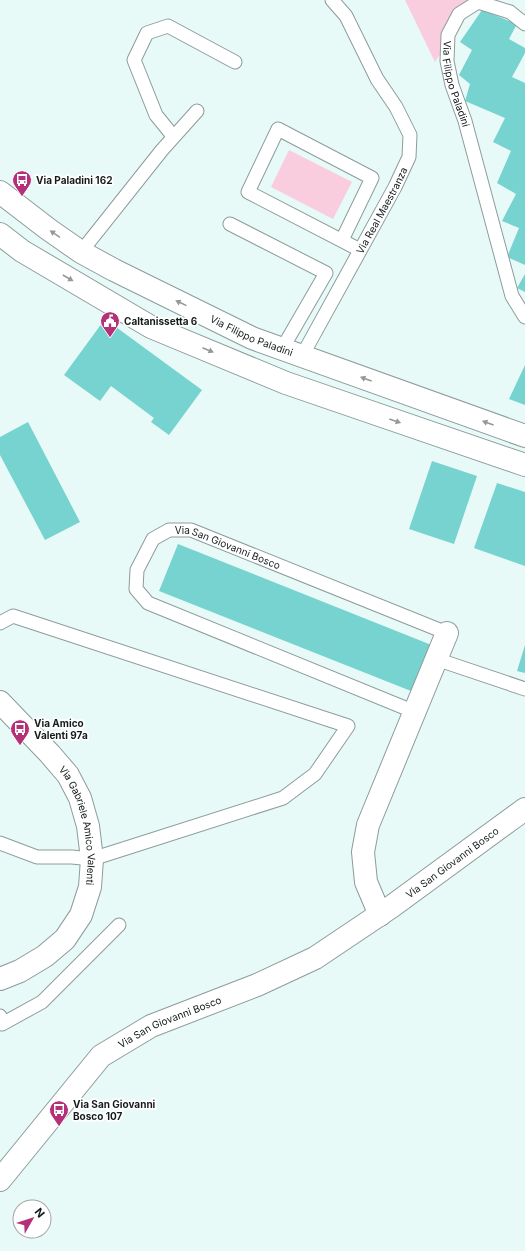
<svg xmlns="http://www.w3.org/2000/svg" width="525" height="1251" viewBox="0 0 525 1251" font-family="Inter,sans-serif">
  <rect width="100%" height="100%" fill="#e8faf8"/>
  <path fill="#f9ccde" d="M405,0H476L435,62Z
    M289,150L352,182L333,219L271,187Z"/>
  <path fill="#76d3cf" d="M482,10L517,24L509,39L525,48V53L512,77L525,83V265L507,257L519,228L502,221L516,194L497,183L511,151L493,142L505,118L465,101L470,84L459,75L472,50L460,42Z
    M525,274V292L517,288Z
    M105,319L202,390L169,435L151,422L154,418L111,386L100,401L64,375Z
    M525,365V405L509,399Z
    M28,422L80,522L45,540L0,455V437Z
    M432,461L477,476L454,544L409,529Z
    M497,483L525,492V566L474,548Z
    M178,544L434,646L416,693L159,591Z
    M525,645V673L517,671Z"/>
  <g fill="none" stroke-linecap="round" stroke-linejoin="round">
    <g stroke="#8c9c9b" stroke-width="15">
      <g id="service">
        <path id="s1" d="M525,24L510,12L478,2L459,14L448,35L447,61L452,85L465,121L512,296L525,317"/>
        <path d="M173,136L156,115L134,60L147,33L168,26L235,62"/>
        <path d="M230,224L326,273L282,349"/>
        <path d="M342,240L372,178L278,129L248,192L360,250"/>
        <path d="M81,252L162,150L197,111"/>
        <path id="s2" d="M302,356L395,187L409,157L410,135L396,107L377,79L346,16L332,0"/>
        <path d="M0,623L13,616L348,726L315,774L283,798L92,859L72,857H37L0,843"/>
        <path d="M436,659L525,689"/>
        <path id="s3" d="M415,712L148,603L136,589L137,570L153,539L169,530H191L447,633"/>
        <path d="M0,1016L2,1024L42,1002L119,925"/>
      </g>
    </g>
    <g stroke="#8c9c9b" stroke-width="24">
      <g id="minor">
        <path id="s4" d="M0,702L50,754L68,775L80,798L88,826L92,859L90,887L81,915L65,939L45,956L20,971L0,979"/>
        <path d="M380,915L366,882L363,852L368,825L447,633"/>
        <path id="s5" d="M0,1180L101,1056L151,1026L257,985L315,958L391,907L525,809"/>
      </g>
    </g>
    <g stroke="#8c9c9b" stroke-width="24">
      <g id="primary">
        <path id="s6" d="M0,192L48,229L81,252L114,270L252,338L525,436"/>
        <path d="M0,234L22,251L151,327L286,383L525,465"/>
      </g>
    </g>
    <use href="#service" stroke="#fff" stroke-width="13"/>
    <use href="#minor" stroke="#fff" stroke-width="22"/>
    <use href="#primary" stroke="#fff" stroke-width="22"/>
  </g>
  <defs><path id="oneway-solid" d="M-6-.8H1V-3.2L6.5 0L1 3.2V.8H-6Z"/></defs>
  <g fill="#969898">
    <use href="#oneway-solid" transform="translate(55 234) rotate(-146)"/>
    <use href="#oneway-solid" transform="translate(68 278) rotate(30)"/>
    <use href="#oneway-solid" transform="translate(181 303) rotate(-154)"/>
    <use href="#oneway-solid" transform="translate(208 350) rotate(23)"/>
    <use href="#oneway-solid" transform="translate(366 379) rotate(-160)"/>
    <use href="#oneway-solid" transform="translate(395 421) rotate(19)"/>
    <use href="#oneway-solid" transform="translate(488 423) rotate(-160)"/>
  </g>
  <defs>
    <g id="bus-pin" transform="scale(1)"><path d="M0 17L-7.5 6A9.5 9.5 0 1 1 7.5 6Z" fill="#b43078" stroke="#fff"/><path d="M-5-6H5V4H4V6H2V4H-2V6H-4V4H-5ZM-3.5-4V0h7V-4ZM-3.5 1.2v1.5H-2V1.2ZM2 1.2v1.5H3.5V1.2Z" fill="#fff"/></g>
    <g id="civic-pin" transform="scale(1)"><path d="M0 17L-7.5 6A9.5 9.5 0 1 1 7.5 6Z" fill="#b43078" stroke="#fff"/><path d="M-.6-6.5H3V-4.5H.6V-3L4-1V1h2V6H-6V1h2V-1L-.6-3ZM-1.2 2.5V6h2.4V2.5Z" fill="#fff"/></g>
  </defs>
  <g fill-rule="evenodd">
    <use href="#bus-pin" x="22" y="180"/>
    <use href="#civic-pin" x="110" y="321"/>
    <use href="#bus-pin" x="20" y="729"/>
    <use href="#bus-pin" x="59" y="1110"/>
  </g>
  <g text-anchor="middle" dominant-baseline="central" stroke-width="3.5" stroke-linejoin="round" paint-order="stroke">
    <g font-size="10" fill="#151b1b" stroke="#fff">
      <text stroke="none"><textPath href="#s1" startOffset="149">Via Filippo Paladini</textPath></text>
      <text stroke="none"><textPath href="#s2" startOffset="166">Via Real Maestranza</textPath></text>
      <text stroke="none"><textPath href="#s6" startOffset="291">Via Filippo Paladini</textPath></text>
      <text stroke="none"><textPath href="#s3" startOffset="441">Via San Giovanni Bosco</textPath></text>
      <text stroke="none"><textPath href="#s4" startOffset="152">Via Gabriele Amico Valenti</textPath></text>
      <text stroke="none"><textPath href="#s5" startOffset="563">Via San Giovanni Bosco</textPath></text>
      <text stroke="none"><textPath href="#s5" startOffset="237">Via San Giovanni Bosco</textPath></text>
    </g>
    <g font-size="10" font-weight="bold" fill="#151b1b" stroke="#fff" text-anchor="start">
      <text x="36" y="180">Via Paladini 162</text>
      <text x="124" y="321">Caltanissetta 6</text>
      <text x="34" y="723">Via Amico<tspan x="34" dy="12">Valenti 97a</tspan></text>
      <text x="73" y="1104">Via San Giovanni<tspan x="73" dy="12">Bosco 107</tspan></text>
    </g>
  </g>
  <g transform="translate(32 1219) rotate(51)"><circle r="19" fill="#ffffff" stroke="#a1a4a4"/>
  <path d="M0-3L7 15L0 10L-7 15Z" fill="#b43078"/>
  <text y="-6" font-size="11" font-weight="bold" text-anchor="middle" fill="#151b1b">N</text>
  </g>
</svg>
